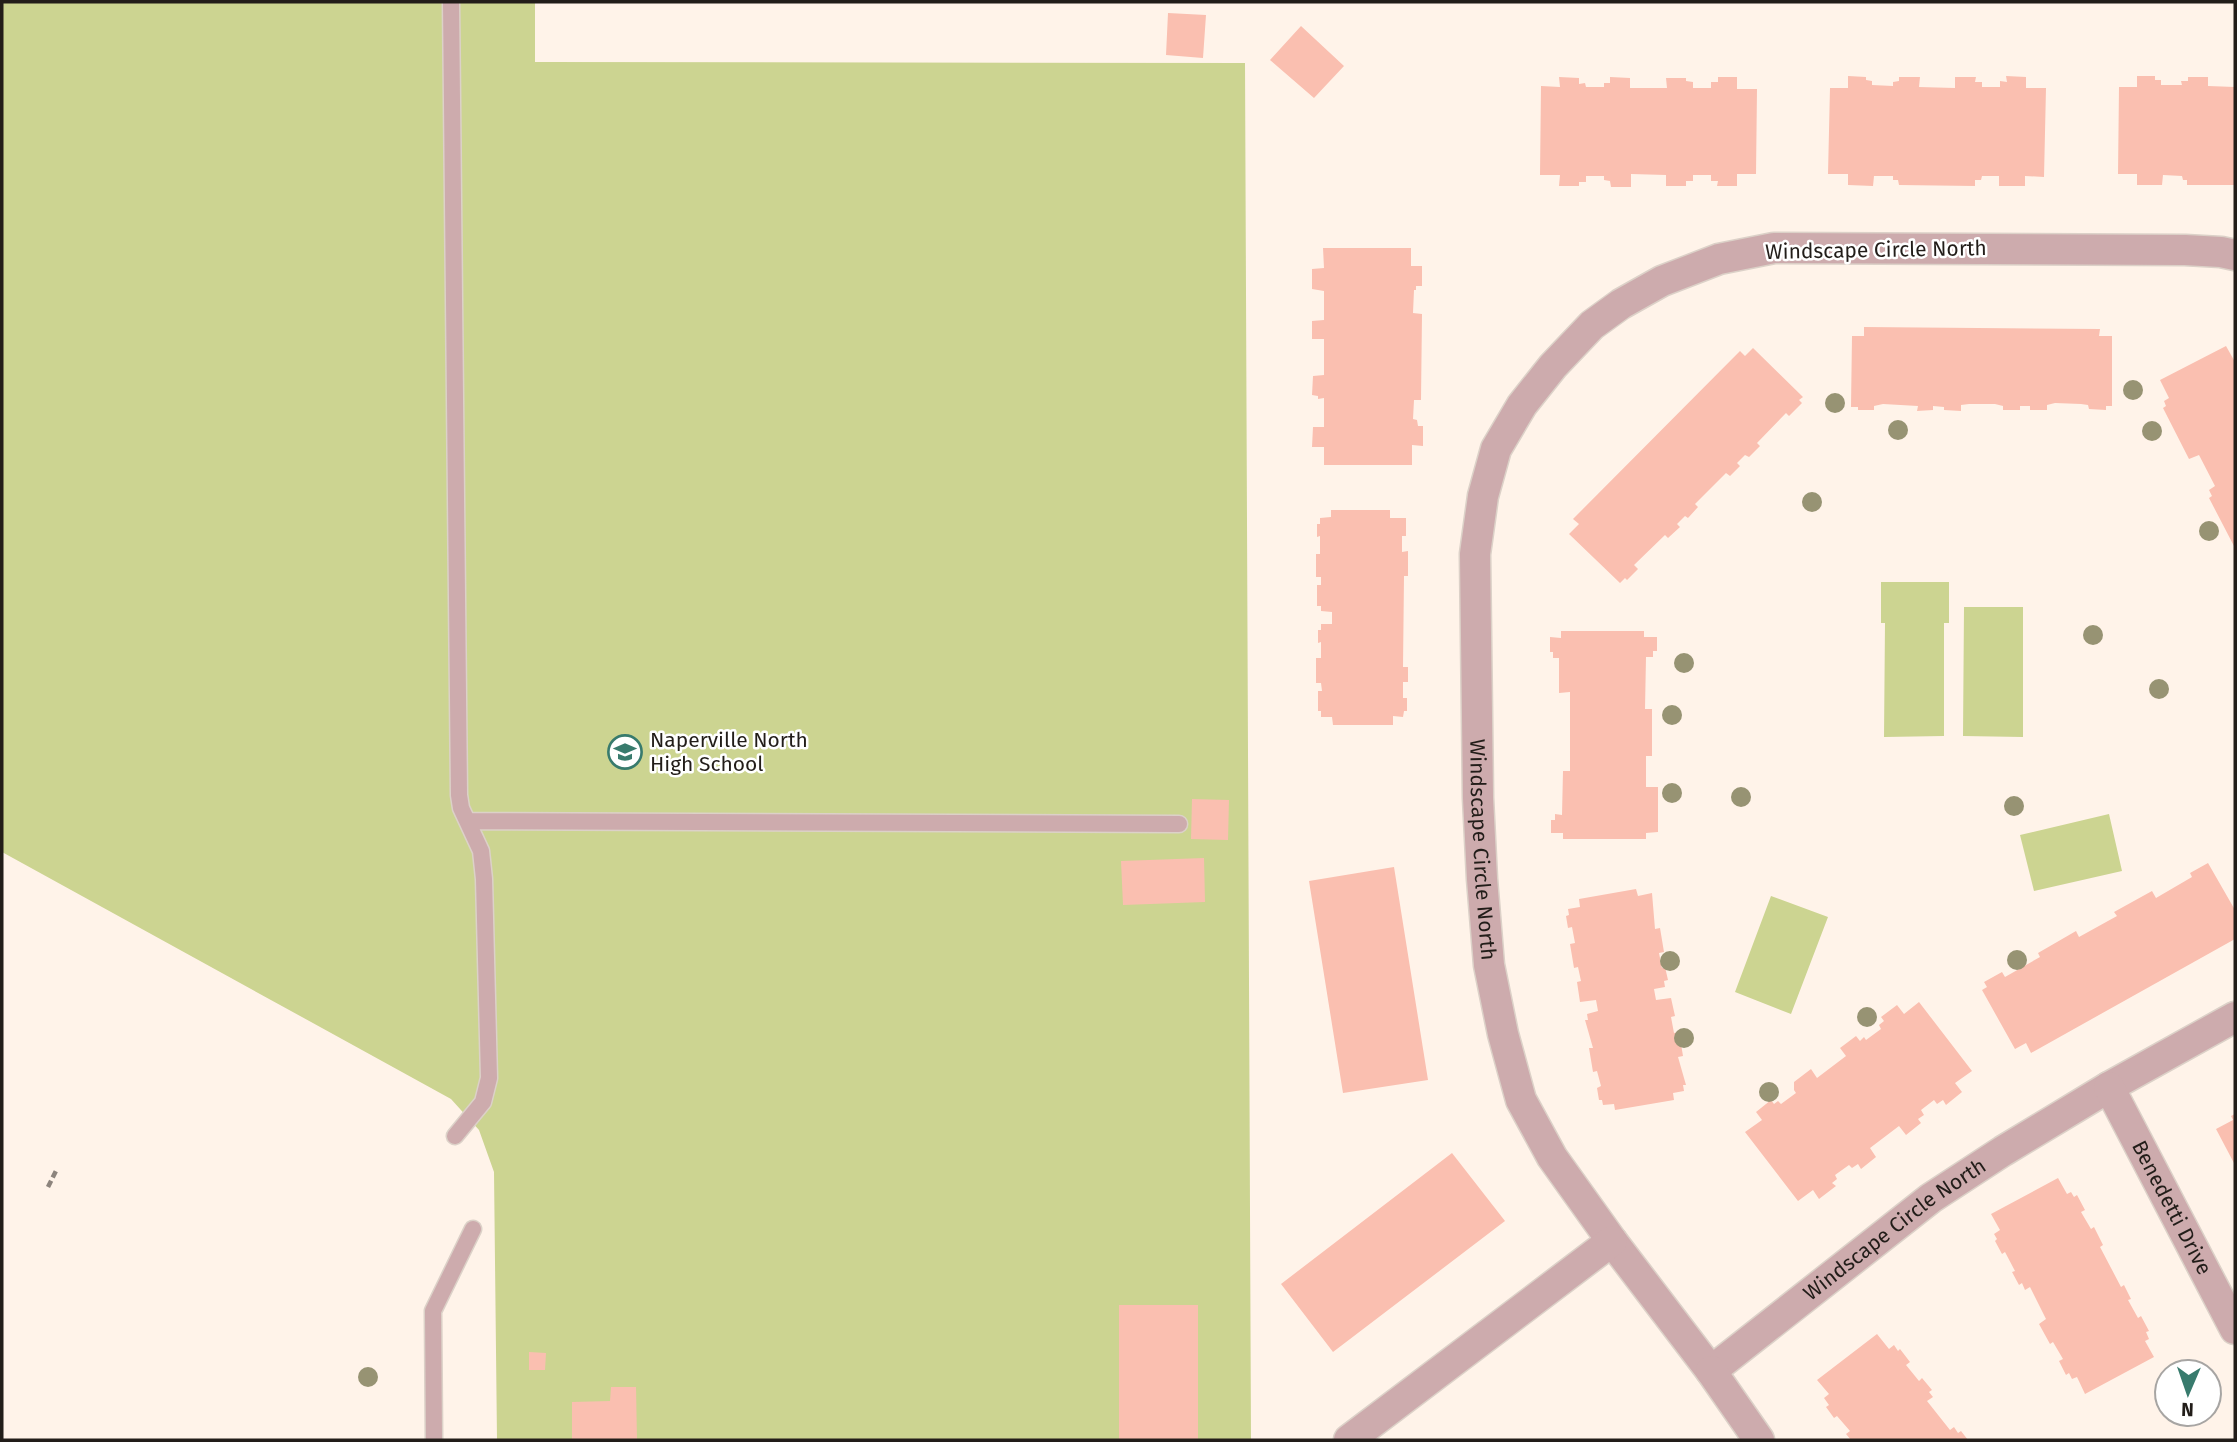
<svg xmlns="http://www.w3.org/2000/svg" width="2237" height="1442" viewBox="0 0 2237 1442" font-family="'Fira Sans',sans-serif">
  <rect width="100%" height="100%" fill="#fff3e9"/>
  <path fill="#ccd491" d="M2,2H535V62L1245,63L1251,1440H497L494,1172L479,1130L451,1099L2,852Z
    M1881,582H1949V623H1944V736L1884,737L1885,623H1881Z
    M1964,607H2023V737L1963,736Z
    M2109,814L2122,871L2034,891L2020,835Z
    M1771,896L1828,917L1791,1014L1735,992Z"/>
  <path fill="#fabfb0" d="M1168,13L1206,15L1203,58L1166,55Z
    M1301,26L1344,66L1314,98L1270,60Z
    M1848,76L1866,77V80L1872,81V85L1893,86V82L1899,81V77H1920L1919,87L1955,88V77H1976L1975,82H1982V87H2000V81L2007,82L2006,76L2026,77V88H2046L2044,177L2025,176V186H1999V176H1982L1981,180H1975V186L1899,185L1898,180H1893V176H1874L1873,186L1848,185V174H1828L1830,88H1848Z
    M2137,76H2155V80H2161V85H2182L2181,81H2188V77H2208V86L2235,87V185H2187V180H2183L2182,176L2163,175L2162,185H2137V174H2118L2119,87H2137Z
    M1559,77L1579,78V84L1585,83L1586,87H1604V83H1610V77L1630,78V88H1667L1666,78H1686V81L1693,82V88H1711V82H1718V77H1737V89H1757L1756,174H1737V186H1717L1718,181H1711V175H1693V181H1686V186H1666V175L1631,174V187H1611L1610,181L1604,180V176H1586V182H1579V186H1559L1560,175H1540L1541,86L1560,87Z
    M1323,248H1411V266H1422V286H1416V290H1414L1413,313L1422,314L1421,400H1414L1413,419L1417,420L1418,426H1423V446L1412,445V465H1324V447H1312L1313,427H1324V398L1318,399V396L1312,395L1313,376L1324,375V339H1312V321L1324,320V291L1312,289V269L1324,268Z
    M1864,327L2100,329L2099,336H2112V406H2106V410L2089,409L2088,405L2081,404L2055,403L2047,405V410H2030V406H2020V410H2003V406L1995,404H1969L1961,405V411L1944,410V407L1933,406V410L1917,411L1918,406L1883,404L1874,406V410H1858V407H1851L1852,336H1864Z
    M2226,346L2235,362V548L2209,498L2212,496L2209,490L2215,486L2199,455L2189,459L2163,408L2166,406L2164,401L2169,398L2160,380Z
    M1753,348L1803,397L1799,400L1802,403L1789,416L1786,413L1757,443L1760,446L1749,457L1745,455L1737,463L1740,466L1730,476L1726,473L1695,504L1698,507L1688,518L1685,516L1677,524L1680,527L1668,538L1665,535L1634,565L1638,569L1627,580L1625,578L1620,583L1569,534L1579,524L1573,519L1740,351L1745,356Z
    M1331,510H1390V518H1406V536H1402V552L1408,551V576H1404L1403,667H1408V682H1403V698H1407V711H1404L1403,717L1393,716V725H1333L1332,717H1321V711H1318V691H1322L1321,683H1316V658H1321V642L1318,643V630H1321V624H1332V612L1321,611V606H1317V585H1321V577H1316V554H1320V536L1317,537V524H1320V518L1331,517Z
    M1561,631H1644V637H1657V651H1653V657H1646L1645,709H1652V756H1646V787H1658V832L1646,833V839H1563V833H1551V820H1555V814L1562,815L1563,771H1570V692L1559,693V658H1553V652H1550V637L1561,638Z
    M1192,799L1229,800L1228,840L1191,839Z
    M1204,858L1205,902L1123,905L1121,861Z
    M2208,863L2235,910V939L2031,1053L2026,1043L2015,1049L1982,990L1987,987L1984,982L2002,972L2005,977L2040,957L2038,953L2076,931L2079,937L2117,916L2114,912L2152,891L2156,898L2192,877L2190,873Z
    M1394,867L1428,1080L1343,1093L1309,881Z
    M1636,889L1638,896L1652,893L1655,929L1660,928L1664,952L1659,953L1662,968L1665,967L1668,980L1664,981L1665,987L1654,989L1656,1000L1671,998L1675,1016L1671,1017L1674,1033L1679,1032L1683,1056L1678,1057L1686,1085H1683L1684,1091L1673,1093L1674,1100L1615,1110L1614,1104L1603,1105L1602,1100H1599L1597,1088L1601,1086L1597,1071L1593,1072L1589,1048H1593L1585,1020H1588L1587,1014L1598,1011L1596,1000L1580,1002L1577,982L1581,981L1578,967L1574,968L1570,944L1575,943L1572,927L1568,928L1566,916L1569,915L1568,909L1580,907L1579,899Z
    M1919,1002L1972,1071L1955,1083L1962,1092L1946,1105L1943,1100L1937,1104L1934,1100L1921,1110L1924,1115L1918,1119L1921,1123L1906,1135L1899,1126L1870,1148L1876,1157L1861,1169L1858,1164L1852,1168L1849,1165L1835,1175L1837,1179L1832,1183L1836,1186L1819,1199L1813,1190L1798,1201L1745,1132L1762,1120L1756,1112L1771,1100L1774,1104L1778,1101L1781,1104L1796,1093L1794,1090V1082L1811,1069L1817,1078L1846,1056L1840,1048L1856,1036L1860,1041L1864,1037L1866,1040L1881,1029L1879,1025L1884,1021L1881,1017L1897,1005L1904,1014Z
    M2235,1114V1165L2216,1129L2233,1120L2231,1116Z
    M1452,1153L1505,1221L1333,1352L1281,1284Z
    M2058,1178L2067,1194L2071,1192L2074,1197L2077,1195L2085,1210L2081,1212L2091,1229L2094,1227L2103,1245L2100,1247L2121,1287L2124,1285L2131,1299L2128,1300L2138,1318L2141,1316L2149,1331L2146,1332L2149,1339L2145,1341L2154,1357L2085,1394L2077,1377L2072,1379L2069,1373L2066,1375L2059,1361L2063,1359L2053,1342L2050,1344L2039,1324L2046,1319L2030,1287L2025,1290L2022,1283L2019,1285L2012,1272L2015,1271L2005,1252L2002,1254L1995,1241L1997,1239L1994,1234L2000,1230L1991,1214Z
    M1119,1305H1198V1440H1119Z
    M1877,1334L1889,1349L1894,1345L1898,1351L1900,1349L1910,1362L1906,1365L1919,1381L1922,1378L1932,1390L1929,1392L1933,1397L1927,1401L1950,1430L1954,1427L1958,1433L1961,1431L1968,1440H1851L1846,1434L1850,1431L1837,1416L1834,1418L1826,1407L1829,1405L1824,1398L1829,1394L1817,1380Z
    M529,1352L546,1353L545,1370H529Z
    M611,1387H636L637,1440H572V1402L610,1401Z"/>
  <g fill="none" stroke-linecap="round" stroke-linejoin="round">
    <g stroke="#dcd1c8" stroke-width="19">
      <path id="lane" d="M451,2L459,795L461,808L481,851L484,879L489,1078L483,1102L455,1136
        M468,821L1179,824
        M434,1440L433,1311L473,1229"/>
    </g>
    <g stroke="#dcd1c8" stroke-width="33">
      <g id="street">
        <path id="s1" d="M2235,255L2221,252L2185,250L1774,248L1719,259L1662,281L1621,304L1592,325L1553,366L1522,405L1496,449L1483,496L1475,554L1478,798L1482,879L1489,965L1503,1034L1521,1100L1552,1157L1612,1241L1711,1371L1931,1198L2003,1151L2109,1087L2235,1017"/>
        <path id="s2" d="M2109,1087L2235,1329"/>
        <path d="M1711,1371L1759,1440"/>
        <path d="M1349,1440L1612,1241"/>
      </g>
    </g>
    <path stroke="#8d847d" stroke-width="4.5" stroke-dasharray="7 3.5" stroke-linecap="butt" d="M48,1187L56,1171"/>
    <use href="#lane" stroke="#cdabad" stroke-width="16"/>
    <use href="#street" stroke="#cdabad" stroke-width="30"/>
  </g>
  <g fill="#979373">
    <circle cx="2133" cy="390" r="10"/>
    <circle cx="1835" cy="403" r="10"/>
    <circle cx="1898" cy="430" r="10"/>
    <circle cx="2152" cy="431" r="10"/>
    <circle cx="1812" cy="502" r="10"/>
    <circle cx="2209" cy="531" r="10"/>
    <circle cx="2093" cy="635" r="10"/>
    <circle cx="1684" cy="663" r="10"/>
    <circle cx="2159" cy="689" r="10"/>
    <circle cx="1672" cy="715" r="10"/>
    <circle cx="1672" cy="793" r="10"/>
    <circle cx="1741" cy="797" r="10"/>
    <circle cx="2014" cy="806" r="10"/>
    <circle cx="2017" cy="960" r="10"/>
    <circle cx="1670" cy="961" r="10"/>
    <circle cx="1867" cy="1017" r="10"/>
    <circle cx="1684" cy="1038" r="10"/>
    <circle cx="1769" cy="1092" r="10"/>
    <circle cx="368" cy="1377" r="10"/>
  </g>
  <defs>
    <g id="school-ring" transform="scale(1.75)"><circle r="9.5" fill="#fff" stroke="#387b6d" stroke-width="1.5"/><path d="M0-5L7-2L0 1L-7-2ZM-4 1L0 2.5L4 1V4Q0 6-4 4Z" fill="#387b6d"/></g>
  </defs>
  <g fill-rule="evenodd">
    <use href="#school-ring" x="625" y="752"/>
  </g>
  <g text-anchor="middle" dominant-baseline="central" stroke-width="5" stroke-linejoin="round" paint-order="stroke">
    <g font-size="21" fill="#221d19" stroke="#fff">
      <text transform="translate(1876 250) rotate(-1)">Windscape Circle North</text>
      <text stroke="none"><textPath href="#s1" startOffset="1222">Windscape Circle North</textPath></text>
      <text stroke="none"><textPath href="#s2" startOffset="136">Benedetti Drive</textPath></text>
      <text stroke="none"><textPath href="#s1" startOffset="2040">Windscape Circle North</textPath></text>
    </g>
    <g font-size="21" fill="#221d19" stroke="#fff" text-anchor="start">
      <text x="650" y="740">Naperville North<tspan x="650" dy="24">High School</tspan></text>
    </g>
  </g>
  <rect width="2237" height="1442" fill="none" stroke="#221d19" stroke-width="7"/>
  <g transform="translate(2188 1393) rotate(182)"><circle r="33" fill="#ffffff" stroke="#a7a5a3" stroke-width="2"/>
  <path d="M0-5L12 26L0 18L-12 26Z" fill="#387b6d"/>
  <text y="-10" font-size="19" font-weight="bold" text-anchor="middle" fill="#221d19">N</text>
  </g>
</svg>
